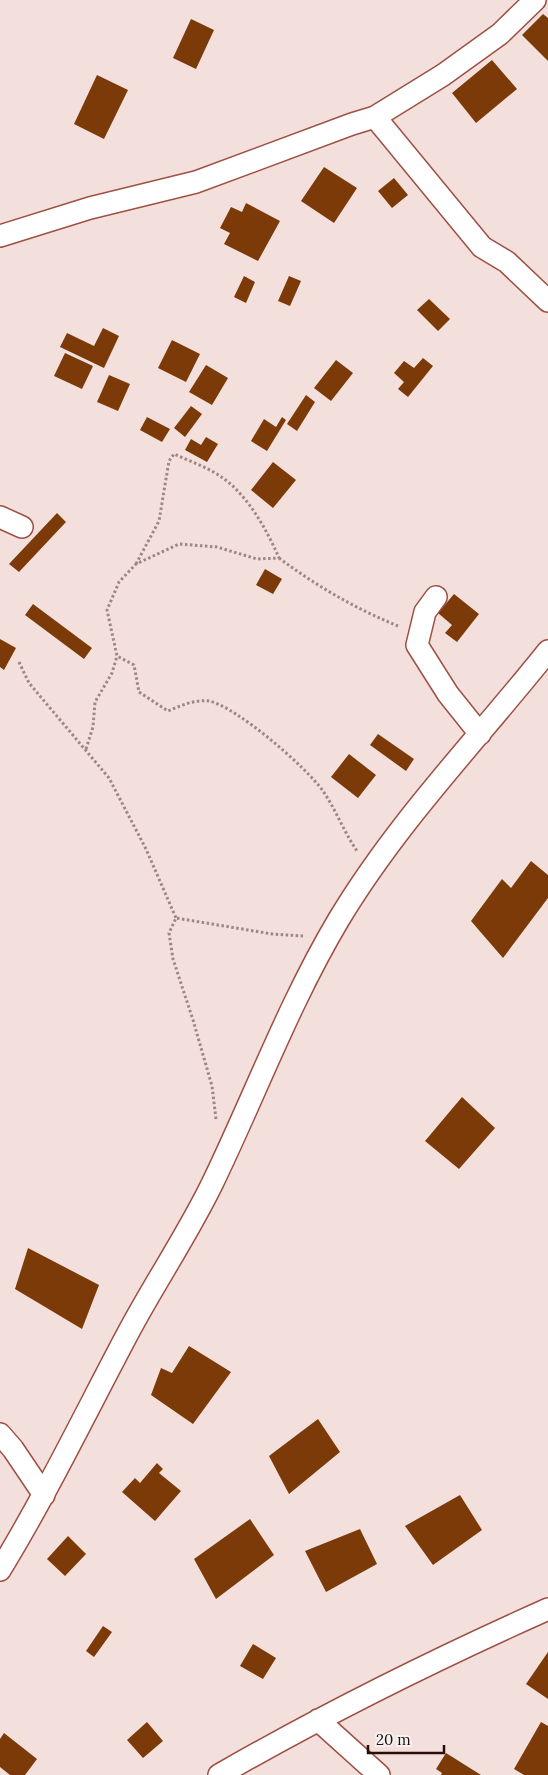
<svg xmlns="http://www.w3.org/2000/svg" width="548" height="1775" viewBox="0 0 548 1775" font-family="Lora,serif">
  <rect width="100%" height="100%" fill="#f3e0dc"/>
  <path fill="#7c3a08" d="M543,14L548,18V61L522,35Z
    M191,19L214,30L196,69L173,58Z
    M492,60L517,89L476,123L452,93Z
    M97,75L128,90L104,139L74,124Z
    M324,167L357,188L334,223L301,201Z
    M394,178L408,195L392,208L378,191Z
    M246,203L280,221L258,261L224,244L230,233L220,228L231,207L242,212Z
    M244,276L255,282L246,303L234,297Z
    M289,276L301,281L290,306L278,301Z
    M429,299L450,319L438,331L417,310Z
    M103,328L119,336L104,368L60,347L67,333L94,346Z
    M172,340L200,354L186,382L158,368Z
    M65,353L93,366L82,389L54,376Z
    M423,358L433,366L408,397L398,389L404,382L394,373L404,361L414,368Z
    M336,360L353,373L331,401L314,388Z
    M206,365L228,378L212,405L189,392Z
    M109,375L130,384L118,411L97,402Z
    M306,395L315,402L297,431L287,424Z
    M191,406L202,414L185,437L174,428Z
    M147,417L170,429L162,442L140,430Z
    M282,417L286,420L267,451L251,441L264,419L276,427Z
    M206,437L218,444L207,462L185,450L191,439L201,445Z
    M273,462L296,480L273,508L251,490Z
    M57,513L66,522L19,572L9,564Z
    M265,569L282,579L273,594L256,585Z
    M454,594L479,614L457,642L445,633L452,625L438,613Z
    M33,604L92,648L84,659L25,615Z
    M0,639L16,648L4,670L0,667Z
    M378,734L414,759L406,771L370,745Z
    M349,754L376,775L358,798L331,777Z
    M531,861L548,875V898L503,958L471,921L502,879L511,888Z
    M462,1097L495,1128L459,1169L425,1141Z
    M28,1248L99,1285L82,1329L15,1289Z
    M189,1346L231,1372L193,1424L151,1395L161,1368L172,1373Z
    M318,1419L340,1452L289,1494L269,1456Z
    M157,1463L163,1469L159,1473L181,1491L155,1521L122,1492L135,1478L140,1483Z
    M460,1495L482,1530L433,1565L405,1526Z
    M250,1519L274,1555L216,1599L194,1559Z
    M360,1529L377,1564L326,1592L305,1551Z
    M68,1536L86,1554L65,1576L47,1559Z
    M103,1626L112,1632L94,1657L86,1651Z
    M253,1644L276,1658L263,1679L240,1666Z
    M548,1652V1699L526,1684Z
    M147,1722L163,1741L143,1758L127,1740Z
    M541,1722L548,1726V1775H524L514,1769Z
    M4,1733L37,1759L25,1775H10L0,1767V1739Z
    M446,1753L481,1775H441L442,1773L436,1769Z"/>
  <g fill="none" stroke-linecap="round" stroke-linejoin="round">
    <g stroke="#9e5043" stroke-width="24">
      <path id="minor" d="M375,117L482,247L507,262L548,301
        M0,236L90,208L196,182L352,124L375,117L443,75L500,34L535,0
        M0,517L22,527
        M436,597L425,612L417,645L448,694L480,734
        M0,1434L13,1449L44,1495
        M0,1570C47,1493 86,1412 128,1333C155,1282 188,1234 213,1182C255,1095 289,1003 339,919C398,821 477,740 548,651
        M318,1720L379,1775
        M219,1775C325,1714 436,1659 548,1609"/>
    </g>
    <path stroke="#9e8682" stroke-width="3" stroke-dasharray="2.5 2.5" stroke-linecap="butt" d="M279,558C315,585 356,609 398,626
      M136,564L159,521L169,461L174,454C190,461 209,468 223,478C248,496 267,530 279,558L257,559L217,547L179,544L136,564L119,582L107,610L117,656L134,665L139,692L168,711C180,706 195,699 209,701C237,707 306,767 323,791C336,810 344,832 357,851
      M19,662L29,683L109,778L146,849L176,918
      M86,749L93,727L95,702L112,673L117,656
      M216,1119L212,1086L193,1020L173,959L169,933L176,918L272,934L303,936"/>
    <use href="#minor" stroke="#fff" stroke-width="21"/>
  </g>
  <path d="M368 1745v8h76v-8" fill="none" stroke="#2c0c08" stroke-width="2.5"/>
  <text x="376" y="1745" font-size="15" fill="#2c0c08" stroke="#f2f2f2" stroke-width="4" paint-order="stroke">20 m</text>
</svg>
